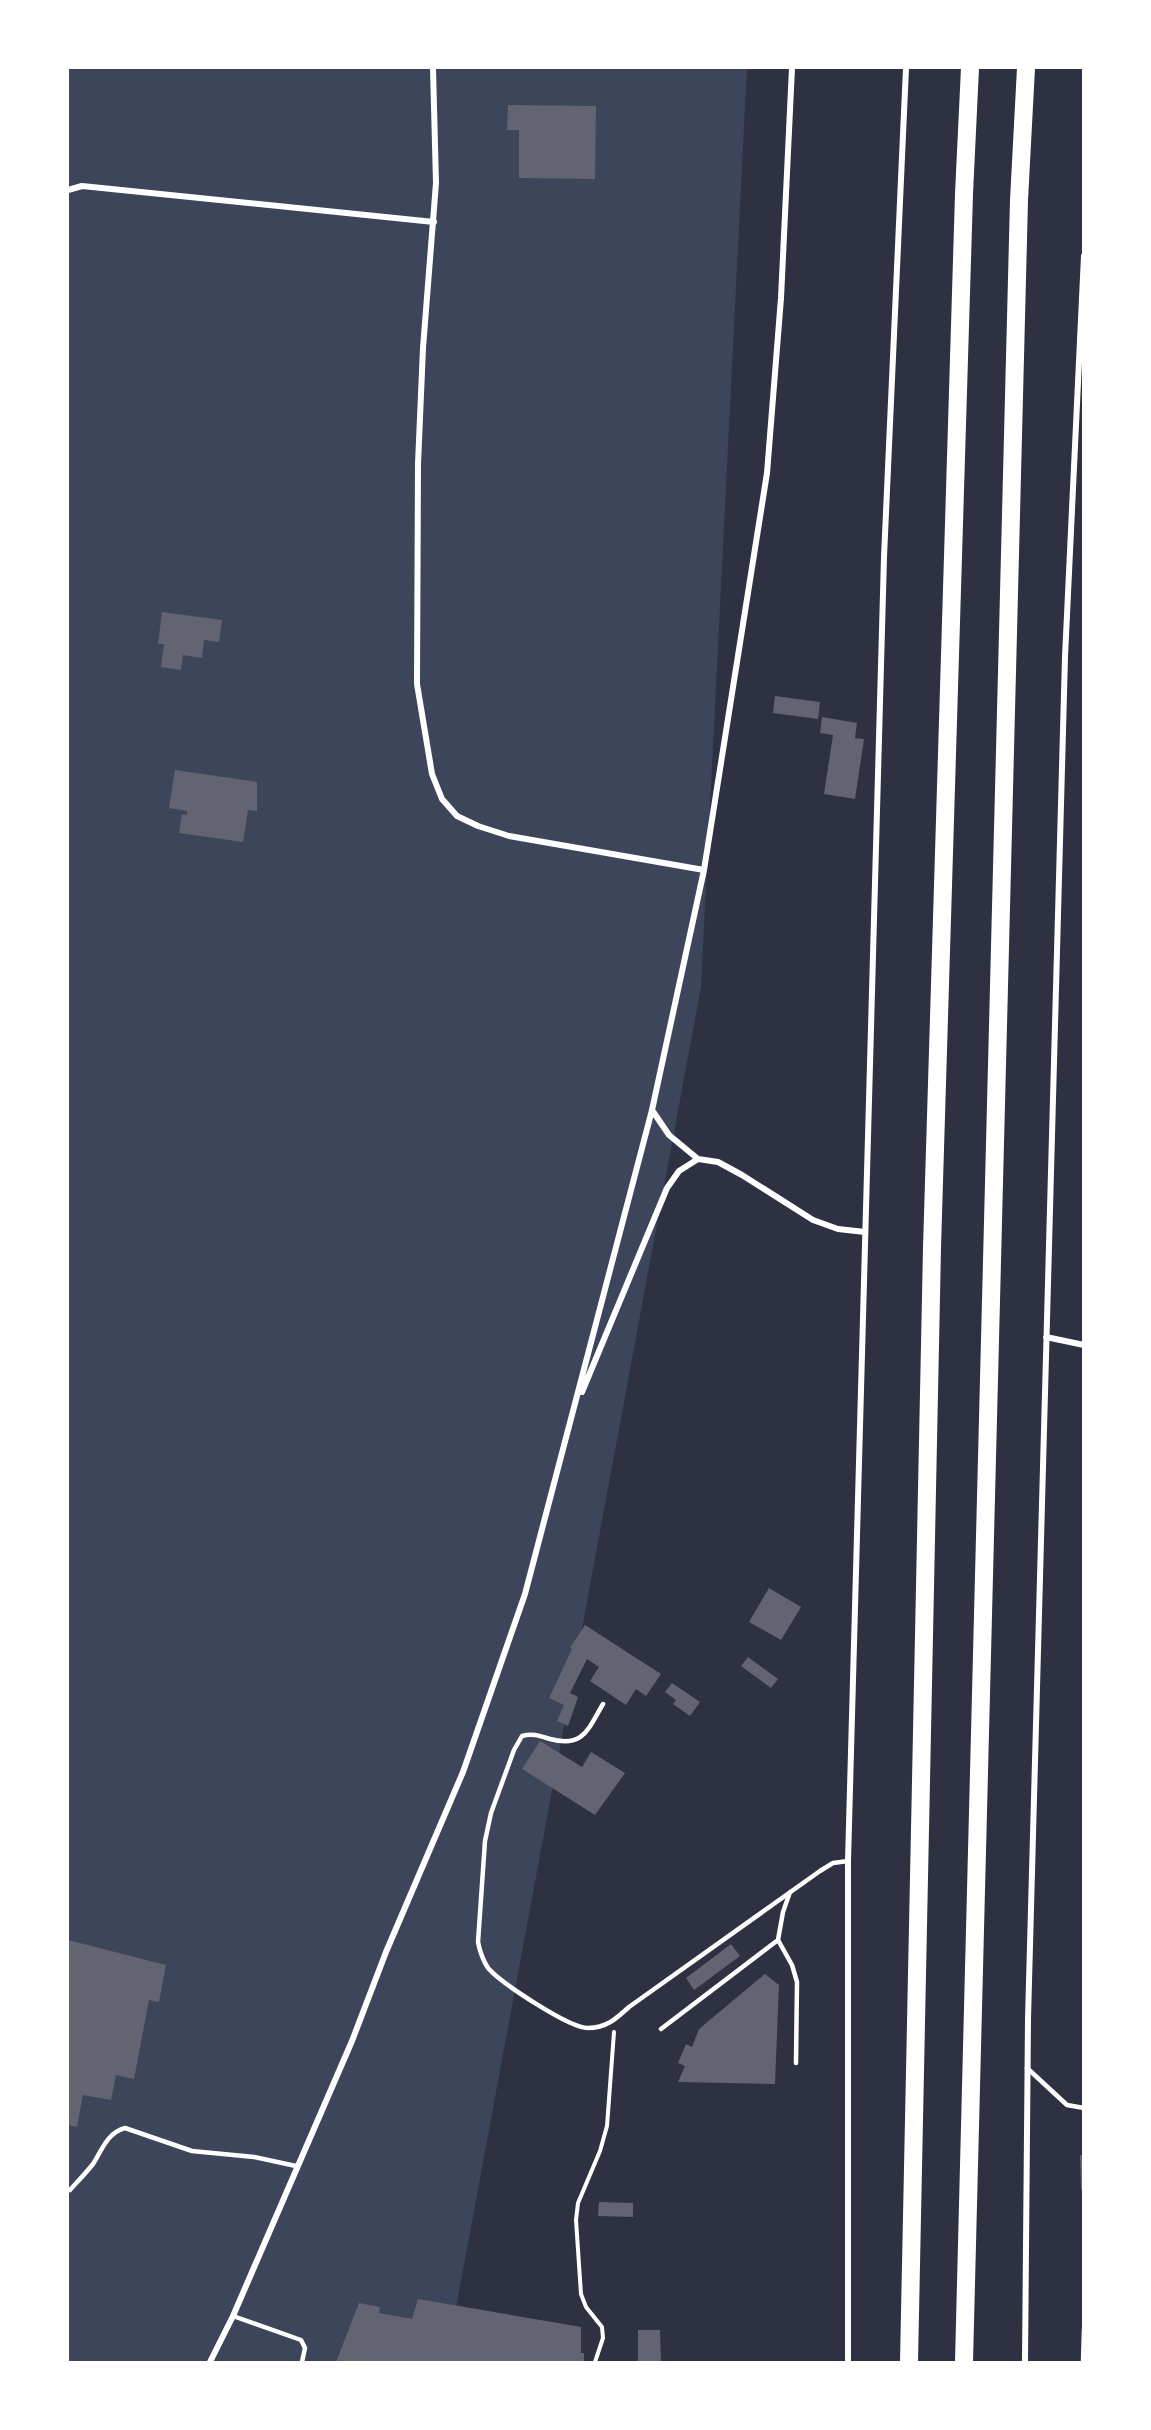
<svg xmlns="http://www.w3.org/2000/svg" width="1151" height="2430" viewBox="0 0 1151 2430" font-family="'DejaVu Sans',sans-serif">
  <rect width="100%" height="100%" fill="#2d3142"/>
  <path fill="#3c4559" d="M68,68H747L701,987L446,2362H68Z"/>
  <path fill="#626471" d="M508,105L596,106L595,179L519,178V130H507Z
    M162,612L222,620L219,642L204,640L202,658L183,655L181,670L161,667L164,644H158Z
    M775,696L820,702L818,719L773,713Z
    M822,717L857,723L855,738L864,739L855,799L824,794L833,735L820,733Z
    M175,770L257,782V811L248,810L243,842L179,833L182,814L187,815V811L169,808Z
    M769,1588L801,1607L781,1640L749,1622Z
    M585,1625L661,1674L646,1696L636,1689L626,1705L590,1681L599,1667L587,1659L570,1693L578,1697L568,1726L557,1721L564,1705L549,1698L572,1649L570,1648Z
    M748,1657L778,1679L771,1688L741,1666Z
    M672,1683L700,1702L690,1716L673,1704L676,1700L665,1692Z
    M540,1741L582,1767L591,1752L625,1773L595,1815L522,1769Z
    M68,1940L166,1965L159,2002L149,2000L134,2079L116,2075L111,2100L83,2095L77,2127L68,2125Z
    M731,1944L740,1956L694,1990L686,1978Z
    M765,1974L779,1985L775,2084L678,2082L685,2066L678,2063L686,2044L692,2047L699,2029Z
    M1080,2155H1084V2190H1081Z
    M599,2202L633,2203V2217L598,2216Z
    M418,2299L581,2327V2353H584V2362H336L359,2303L380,2307L379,2313L412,2319Z
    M638,2330H660L661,2362H638Z"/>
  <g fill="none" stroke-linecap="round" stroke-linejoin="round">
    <path stroke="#fff" stroke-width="4" d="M595,2362L603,2338L602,2327L586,2307L581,2294L576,2220L578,2203L600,2151L607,2126L614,2032"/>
    <path stroke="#fff" stroke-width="4.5" d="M603,1704C588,1729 584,1748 550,1739C540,1736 533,1733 522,1736L514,1750L491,1813L485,1841L478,1942C480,1952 482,1959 488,1968C501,1983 569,2028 588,2028C606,2028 616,2019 629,2007L820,1871L833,1863L848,1861
      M790,1892L783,1912L778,1940L792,1965L797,1982L796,2063
      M661,2029L778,1940
      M1027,2068L1067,2105L1084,2108
      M70,2190C77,2182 86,2173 93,2164C102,2150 107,2133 125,2128L192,2151L254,2157L296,2166
      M233,2316L301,2340L305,2348L302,2362
      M1083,2362L1084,2329"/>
    <path stroke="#fff" stroke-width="6" d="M433,68L436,183L423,348L418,464L417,684L432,774L442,799L457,816L478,826L509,836L704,870
      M68,190L82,186L434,222
      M652,1110L669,1135L698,1159
      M1046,1337L1084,1345
      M582,1392L667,1188L679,1171L698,1159L718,1162L742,1175L813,1220L838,1229L865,1232
      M210,2362L233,2316L352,2041L386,1952L463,1772L525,1594L652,1110L704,870L767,473L781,298L792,68
      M848,2362V1861L884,557L906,68
      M1025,2362L1028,2019L1065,657L1084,256"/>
    <path stroke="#fff" stroke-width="18" d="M909,2362L932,1248L964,194L970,68
      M964,2362L1019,200L1026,68"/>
  </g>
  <rect width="1151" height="2430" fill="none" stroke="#ffffff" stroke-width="138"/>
</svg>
